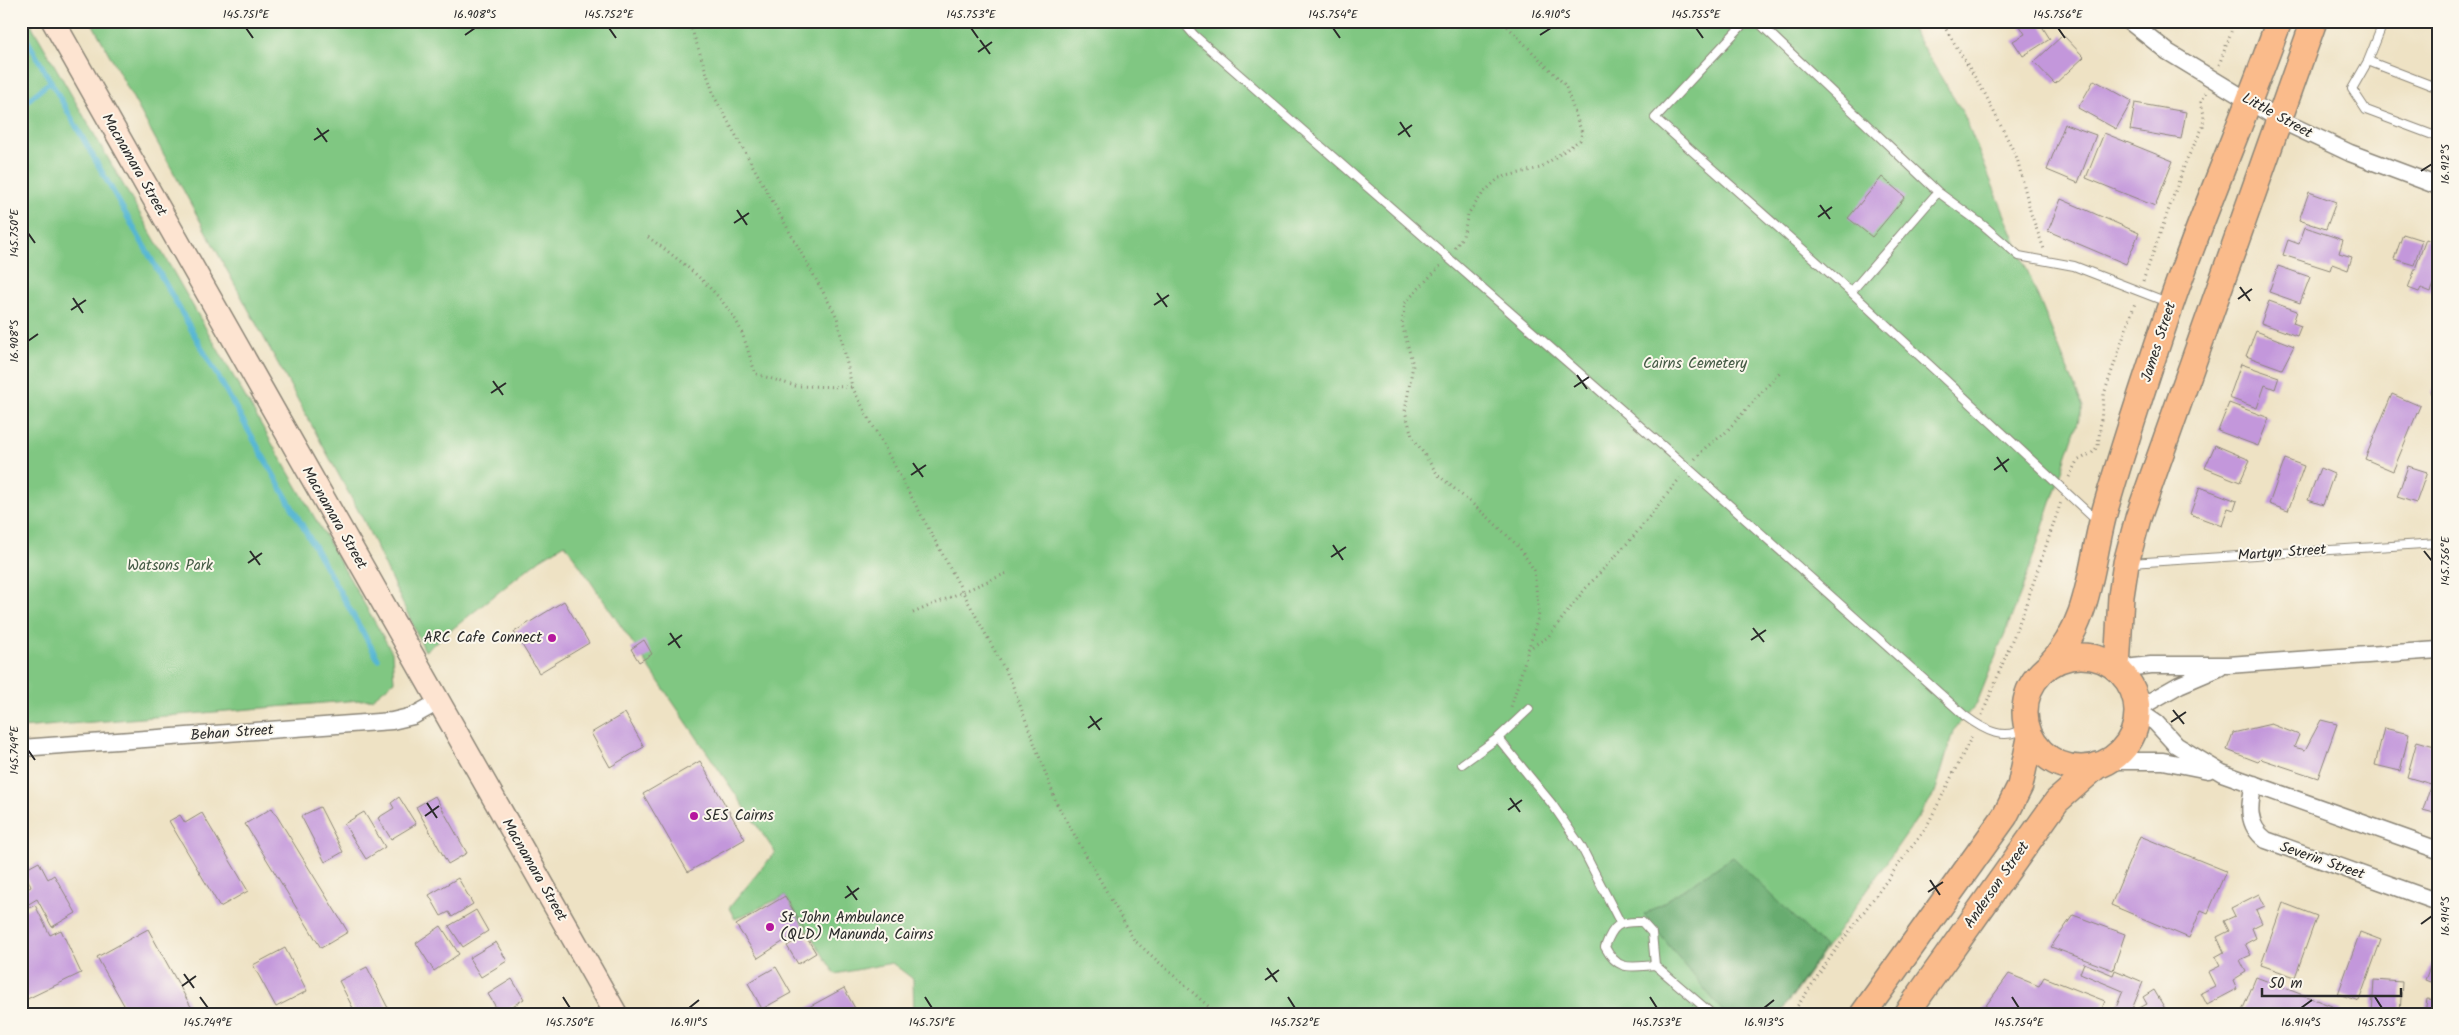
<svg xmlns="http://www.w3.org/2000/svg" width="2459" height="1035" viewBox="0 0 2459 1035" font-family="Kalam,sans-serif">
  <rect width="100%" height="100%" fill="#fbf7ec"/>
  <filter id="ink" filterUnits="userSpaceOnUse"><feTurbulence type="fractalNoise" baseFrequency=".02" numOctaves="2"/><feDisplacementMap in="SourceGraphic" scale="10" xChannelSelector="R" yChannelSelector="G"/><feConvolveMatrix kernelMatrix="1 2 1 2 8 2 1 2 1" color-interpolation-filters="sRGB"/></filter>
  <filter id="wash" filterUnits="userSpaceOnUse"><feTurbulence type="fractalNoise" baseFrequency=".0096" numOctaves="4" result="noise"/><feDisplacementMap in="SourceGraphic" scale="20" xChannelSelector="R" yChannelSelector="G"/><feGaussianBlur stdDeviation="1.12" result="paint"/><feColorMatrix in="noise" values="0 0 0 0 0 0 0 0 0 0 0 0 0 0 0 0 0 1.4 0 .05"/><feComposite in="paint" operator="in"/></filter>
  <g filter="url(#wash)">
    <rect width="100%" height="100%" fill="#eee2c4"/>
    <path fill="#80c782" stroke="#567956" d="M21,21H29L392,652L394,681L372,699L21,728Z
      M91,21H1907L1964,115L2083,407L2021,593L1977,703L1953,731L1935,793L1780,1014H914L913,979L892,963L835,974L785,896L735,919L729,908L775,852L565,544L540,559L425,651L365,523Z"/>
    <path fill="#68ac70" stroke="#4a6c4e" d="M1733,857L1825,947L1780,1014H1725L1644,915Z"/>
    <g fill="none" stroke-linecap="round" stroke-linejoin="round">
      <path stroke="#55b6d3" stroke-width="5.5" d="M21,29L378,659
        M21,106L51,81"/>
    </g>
    <g id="blocks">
      <path fill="#c397db" d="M2017,21H2043L2040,23L2050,39L2023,56L2013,41L2025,34Z
        M2063,35L2084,57L2055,84L2034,62Z
        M2094,80L2132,101L2116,129L2078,108Z
        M2135,103L2186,112L2181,139L2130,130Z
        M2065,124L2096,135L2078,183L2047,170Z
        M2104,133L2173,161L2155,206L2086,178Z
        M1882,177L1905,197L1872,237L1848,218Z
        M2309,192L2336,202L2326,229L2299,220Z
        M2061,199L2139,233L2126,264L2048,231Z
        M2305,227L2343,240L2339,253L2352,257L2348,270L2332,264L2330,270L2283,255L2288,240L2299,244Z
        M2403,234L2422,240L2414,265L2394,259Z
        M2426,239L2438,244V274L2431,292L2421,288L2419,292L2408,288Z
        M2278,266L2310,277L2300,303L2269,292Z
        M2269,301L2297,311L2293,323L2301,326L2297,336L2261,323Z
        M2256,331L2294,346L2282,369L2246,356Z
        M2241,364L2279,377L2275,389L2265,385L2257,408L2229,398Z
        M2438,376V396L2431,394Z
        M2392,394L2420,406L2393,471L2365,459Z
        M2229,403L2269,418L2258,446L2218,431Z
        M2215,445L2250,460L2240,482L2205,468Z
        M2285,459L2304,466L2288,511L2269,504Z
        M2408,466L2427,472L2416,503L2397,497Z
        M2320,468L2334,474L2323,505L2308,500Z
        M2200,487L2237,501L2234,510L2228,508L2222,526L2190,514Z
        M564,601L589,643L539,673L514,632Z
        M644,640L652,654L639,662L631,649Z
        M625,713L644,747L610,767L591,733Z
        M2321,720L2337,724L2318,778L2261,759L2258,762L2227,750L2233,733L2271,724L2299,735L2294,747L2305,750Z
        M2384,728L2409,734L2400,771L2375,765Z
        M2417,741L2438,747V814L2423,810L2431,784L2407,777Z
        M700,761L745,839L688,872L643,794Z
        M435,796L467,853L448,864L416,807Z
        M399,797L416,824L391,839L378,818L394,808L391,803Z
        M320,807L343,852L325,862L301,816Z
        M272,808L348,932L321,948L245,824Z
        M364,812L385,847L366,859L344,824Z
        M202,813L248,891L220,907L169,821L180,815L185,823Z
        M2140,836L2226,871L2208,913L2201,910L2189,938L2111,905Z
        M39,862L48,879L54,875L76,913L52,927L37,899L27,905L21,895V892L31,887L24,870Z
        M458,878L473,904L452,917L449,912L441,916L429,895Z
        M2259,894L2265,906L2256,910L2262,923L2252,928L2256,938L2245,944L2251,955L2240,960L2246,972L2233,980L2237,989L2207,1005L2201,993L2215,986L2208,972L2220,966L2215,957L2224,952L2217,937L2229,931L2224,921L2235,916L2231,908Z
        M785,896L804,928L758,958L736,925Z
        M2283,903L2317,916L2295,977L2261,965Z
        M35,905L50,935L61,930L81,973L23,1001L21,997V912Z
        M476,910L488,931L463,947L449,926Z
        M2073,915L2125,934L2113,970L2051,947Z
        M441,926L459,954L434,971L416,943Z
        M148,929L195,1014H129L97,957Z
        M2360,932L2381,940L2359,1001L2338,994Z
        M805,935L816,953L798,964L787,946Z
        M496,942L507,961L481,977L469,958Z
        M285,948L307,991L276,1007L253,965Z
        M2436,951L2438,952V985L2425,980Z
        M2084,963L2113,975L2115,970L2143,982L2130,1014L2115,1010L2123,991L2080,973Z
        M367,967L391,1014H356L339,981Z
        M776,967L791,993L762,1009L748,983Z
        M2009,974L2039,986L2044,977L2105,1001L2100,1014H1989L1982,1011Z
        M2256,977L2342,1010L2341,1014H2248L2242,1011Z
        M512,979L524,999L500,1014L488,994Z
        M2374,980L2402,982L2400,1014H2372Z
        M844,988L858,1014H796Z
        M2154,990L2167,1012L2139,1014L2136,1010L2147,1004L2143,997Z
        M2427,999L2438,1000V1014H2425Z"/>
    </g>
  </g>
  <g filter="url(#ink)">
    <use href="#blocks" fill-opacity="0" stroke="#8c8678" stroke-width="1"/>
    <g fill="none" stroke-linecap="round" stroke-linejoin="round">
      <g stroke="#8c8678" stroke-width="10">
        <path id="lane" d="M1182,21L1194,35L1688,468L1965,716C1984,730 2006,743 2026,726
          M1746,21L1655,118L1851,292L2097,521
          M1757,21L1938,192L1851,292
          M2384,21L2368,61L2438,88
          M2368,61L2352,89L2366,110L2438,137
          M1938,192L1983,225L2019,256L2074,266L2167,302
          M2131,563L2438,543
          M1498,738L1529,709
          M1462,764L1498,738L1552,804L1581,846L1621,924
          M1655,965C1631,967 1618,972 1605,947C1613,925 1618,921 1642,922L1652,933L1655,965L1712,1014"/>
      </g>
      <g stroke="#8c8678" stroke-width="19">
        <path id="street" d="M2129,21L2168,52L2280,120L2350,153L2438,186
          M2117,669L2151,665H2228L2438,650
          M2137,709L2179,685L2219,668
          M2137,710L2156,723L2176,745L2222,773L2438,850
          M21,748L392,721L413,716L438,702
          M2109,761H2163L2208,770
          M2254,784C2249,805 2246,825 2266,840L2438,902"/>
      </g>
      <g stroke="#8c8678" stroke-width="25">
        <path id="secondary" d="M53,21L616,1014"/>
      </g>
      <g stroke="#8c8678" stroke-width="28">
        <path id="primary" d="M2025 712a56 56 0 1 1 112 0a56 56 0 1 1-112 0Z
          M2050,664C2091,622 2090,564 2105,510C2125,441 2148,372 2171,304C2204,209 2245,116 2279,21
          M2117,668L2121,596L2126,563L2138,518L2314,21
          M1863,1014L2005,816L2020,786L2030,738
          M1906,1014L2057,801L2098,765"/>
      </g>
      <path stroke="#8c8678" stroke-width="3" stroke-dasharray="1 4" stroke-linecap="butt" d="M686,21L692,30L715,98L837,317L852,387L1011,681L1057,804L1134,940L1217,1014
        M1941,21L1985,94L2017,158L2031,214L2044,249
        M2219,65L2235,21
        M648,237C680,260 713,285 735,319C745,335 749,357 756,374L795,386L852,387
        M1455,248L1463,236L1468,214L1483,193L1499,178L1540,168L1580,140L1582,133L1565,85L1502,21
        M1440,266L1405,303L1402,324L1413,365L1405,411L1412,436L1438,475L1488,517L1519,547L1534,570L1539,614L1511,707
        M2143,281L2186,161L2203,127L2204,115L2201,102L2206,93
        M1695,459L1706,447L1724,434L1780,372
        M2069,477L2077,461L2092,453L2098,446L2104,394L2135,303
        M913,613L1007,573
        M1528,649L1548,637L1585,589L1633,537L1680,478
        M1982,715L2023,613L2061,502
        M1792,1014L1832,955L1927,826L1972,736"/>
      <use href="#lane" stroke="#fff" stroke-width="8"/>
      <use href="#street" stroke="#fff" stroke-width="16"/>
      <use href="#secondary" stroke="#fde4d1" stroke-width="22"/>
      <use href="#primary" stroke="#fabb8b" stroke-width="25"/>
    </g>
  </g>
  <path fill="none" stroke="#2b2b2b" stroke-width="2" d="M246,28L253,38M609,28L616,38M971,28L978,38M1333,28L1340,38M1696,28L1703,38M2058,28L2065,38M465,35L475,28M1540,35L1551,28M980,40L990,54M978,52L992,42M1400,122L1410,137M317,128L327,142M1398,135L1412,125M314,140L329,130M2421,171L2432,164M1820,205L1830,219M737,210L747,225M1818,217L1832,207M734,223L749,213M28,233L35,243M2240,287L2250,301M1157,293L1167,307M73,298L83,313M2238,299L2252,289M1154,305L1169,295M71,310L86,300M28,341L38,334M1577,375L1587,389M493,381L503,395M1574,387L1589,377M491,393L506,383M1997,457L2007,472M913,463L923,477M1994,470L2009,459M911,475L926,465M1333,545L1343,560M250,551L260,565M2424,551L2432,561M1331,557L1346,547M248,563L262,553M1753,628L1764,642M670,633L680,648M1751,640L1766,630M668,645L682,635M2173,710L2184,724M1090,716L1100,730M2171,722L2186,712M1088,728L1102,718M28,750L35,760M1510,798L1520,812M427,803L437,818M1508,810L1522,800M425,816L439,806M1930,880L1940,895M847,886L857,900M1928,892L1943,882M845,898L859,888M2421,924L2432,916M1267,968L1277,982M184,974L194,988M1265,980L1279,970M182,986L196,976M200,997L208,1008M563,997L570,1008M925,997L932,1008M1288,997L1295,1008M1650,997L1657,1008M2012,997L2019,1008M2375,997L2382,1008M689,1008L699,1000M1764,1008L1774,1000M2301,1008L2312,1000"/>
  <g fill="#b5179e" stroke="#fbf7ec" stroke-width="2">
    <circle cx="552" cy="638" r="5"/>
    <circle cx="694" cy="816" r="5"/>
    <circle cx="770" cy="927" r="5"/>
  </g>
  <g text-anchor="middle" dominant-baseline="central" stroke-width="4" stroke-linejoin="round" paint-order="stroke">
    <g font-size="15" fill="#2b2b2b" stroke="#fbf7ec">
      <text transform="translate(2277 116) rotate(29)">Little Street</text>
      <text transform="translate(134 165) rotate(60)">Macnamara Street</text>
      <text transform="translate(2159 342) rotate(-72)">James Street</text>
      <text transform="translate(334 518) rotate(60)">Macnamara Street</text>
      <text transform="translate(2282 553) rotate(-4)">Martyn Street</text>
      <text transform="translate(232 733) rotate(-4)">Behan Street</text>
      <text transform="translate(2322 861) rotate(19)">Severin Street</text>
      <text transform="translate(534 870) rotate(60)">Macnamara Street</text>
      <text transform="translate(1997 885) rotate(-55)">Anderson Street</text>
    </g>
    <g font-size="15" fill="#445a45" stroke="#fbf7ec">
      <text x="1695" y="364">Cairns Cemetery</text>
      <text x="170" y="566">Watsons Park</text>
    </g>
    <g font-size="15" fill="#2b2b2b" stroke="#fbf7ec" text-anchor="start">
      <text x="542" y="638" text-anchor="end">ARC Cafe Connect</text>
      <text x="704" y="816">SES Cairns</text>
      <text x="780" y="918">St John Ambulance<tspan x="780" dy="17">(QLD) Manunda, Cairns</tspan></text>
    </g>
  </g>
  <rect width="2459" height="1035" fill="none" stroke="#fbf7ec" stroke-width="55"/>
  <path d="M2262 988v8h139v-8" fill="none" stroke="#2b2b2b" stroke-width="2.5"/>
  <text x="2269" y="988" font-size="15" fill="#2b2b2b" stroke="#fbf7ec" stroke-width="4" paint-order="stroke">50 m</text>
  <rect x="28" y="28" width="2404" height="980" fill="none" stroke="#2b2b2b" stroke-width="2"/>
  <g font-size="12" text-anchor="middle" fill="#2b2b2b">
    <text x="246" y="18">145.751°E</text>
    <text x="475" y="18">16.908°S</text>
    <text x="609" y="18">145.752°E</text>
    <text x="971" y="18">145.753°E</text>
    <text x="1333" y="18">145.754°E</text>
    <text x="1551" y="18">16.910°S</text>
    <text x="1696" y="18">145.755°E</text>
    <text x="2058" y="18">145.756°E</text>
    <text transform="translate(2445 164) rotate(-90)" y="4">16.912°S</text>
    <text transform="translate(14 233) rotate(-90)" y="4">145.750°E</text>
    <text transform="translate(14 341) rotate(-90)" y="4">16.908°S</text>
    <text transform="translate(2445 561) rotate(-90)" y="4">145.756°E</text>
    <text transform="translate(14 750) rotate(-90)" y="4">145.749°E</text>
    <text transform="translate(2445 916) rotate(-90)" y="4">16.914°S</text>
    <text x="208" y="1026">145.749°E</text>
    <text x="570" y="1026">145.750°E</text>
    <text x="689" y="1026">16.911°S</text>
    <text x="932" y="1026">145.751°E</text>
    <text x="1295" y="1026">145.752°E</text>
    <text x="1657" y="1026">145.753°E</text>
    <text x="1764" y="1026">16.913°S</text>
    <text x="2019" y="1026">145.754°E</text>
    <text x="2301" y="1026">16.914°S</text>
    <text x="2382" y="1026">145.755°E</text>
  </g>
</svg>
